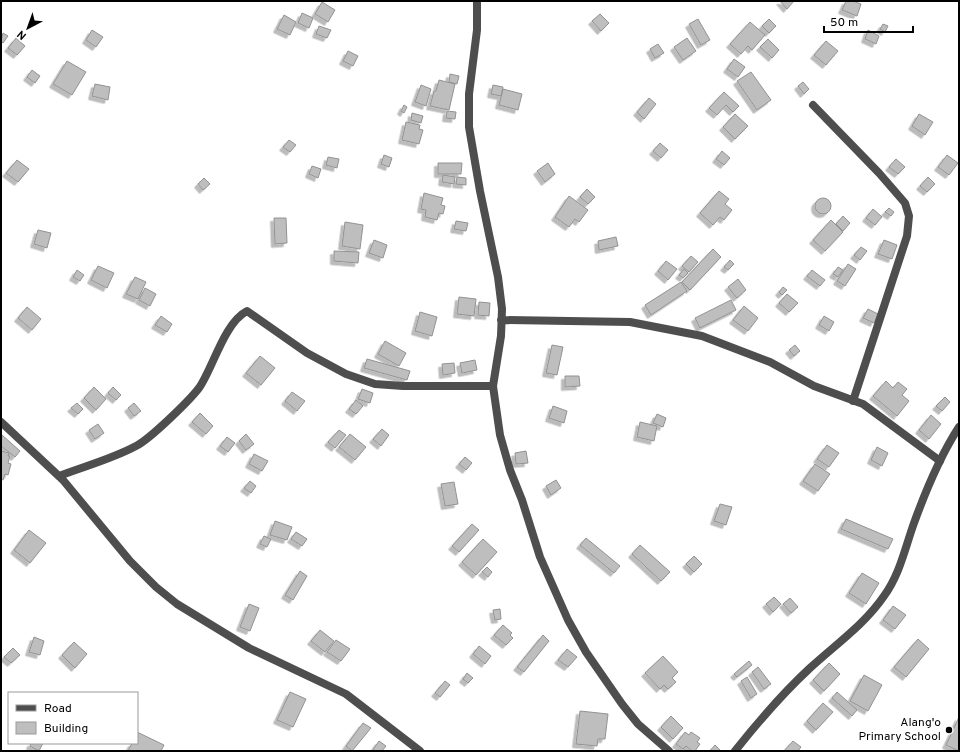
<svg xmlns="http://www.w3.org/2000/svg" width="960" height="752" viewBox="0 0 960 752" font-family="Overpass,sans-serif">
  <defs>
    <filter id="shadow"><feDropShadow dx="-3.5" dy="3.5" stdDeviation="0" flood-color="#0004"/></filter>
  </defs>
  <rect width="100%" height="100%" fill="#fff"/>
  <path fill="#bebebe" stroke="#929292" filter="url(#shadow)" d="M780,1H794L787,9Z
    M846,1H853L861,4L857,16L842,10Z
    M322,2L335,10L328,22L315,14Z
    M302,13L313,18L309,28L298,23Z
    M600,14L609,23L601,31L592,21Z
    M284,15L296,22L290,35L277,29Z
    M698,19L710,40L701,45L689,24Z
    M769,19L776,26L769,33L762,26Z
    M750,22L765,35L752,50L748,46L741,54L730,44Z
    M883,24L888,26L885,32L880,29Z
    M319,26L331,30L327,38L316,34Z
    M92,30L103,37L96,47L86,40Z
    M868,30L879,36L876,44L865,39Z
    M3,33L8,36L3,43L1,41Z
    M16,38L25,46L17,55L8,48Z
    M687,38L696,51L683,60L674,47Z
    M768,39L779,50L772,58L760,47Z
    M826,41L838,51L826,65L814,55Z
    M658,44L664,53L655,58L650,49Z
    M348,51L358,56L353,66L343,61Z
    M734,59L745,67L738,77L727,69Z
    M67,61L86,72L72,95L53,84Z
    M32,70L40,76L35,83L27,77Z
    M751,72L771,100L757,110L737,81Z
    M450,74L459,76L457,84L449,82Z
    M439,80L455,84L449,110L430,106L434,91H436Z
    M803,82L809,89L804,94L798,86Z
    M95,84L110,87L108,100L92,96Z
    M421,85L431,89L426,106L415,102Z
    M493,85L503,87L501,96L491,94Z
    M503,89L522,94L518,110L499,105Z
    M724,92L739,106L733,112L726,105L717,115L709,108Z
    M649,98L656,104L644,119L637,112Z
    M404,105L407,107L404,113L401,111Z
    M447,111L456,112L455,119L446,118Z
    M412,113L423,116L421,123L411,120Z
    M735,114L748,126L735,139L723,127Z
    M919,114L933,122L925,135L912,126Z
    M406,122L420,125L419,129L423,130L419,144L402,140Z
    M289,140L296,145L290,152L283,147Z
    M660,143L668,150L661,158L653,151Z
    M722,151L730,158L724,165L716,159Z
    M384,155L392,158L389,167L381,164Z
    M947,155L958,163L949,175L938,167Z
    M328,157L339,159L337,168L326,165Z
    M896,159L905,167L898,174L889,167Z
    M17,160L29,169L18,182L6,173Z
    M438,163H462L461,174H438Z
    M548,163L555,174L545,182L537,171Z
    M312,166L321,169L318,178L309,174Z
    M443,175L455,177L454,184L442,182Z
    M457,177L466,178V185L456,184Z
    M928,177L935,184L927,192L920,186Z
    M204,178L210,184L203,190L198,184Z
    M587,189L595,197L588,204L580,197Z
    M719,191L729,199L725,204L732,210L724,220L720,217L713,225L700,213Z
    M424,193L443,198L441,205L445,206L443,214L439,213L437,220L425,217L426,210L421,209Z
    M569,196L588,210L579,222L575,219L569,227L555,217Z
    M815 206a8 8 0 1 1 16 0a8 8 0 1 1-16 0Z
    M889,208L894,212L891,216L885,212Z
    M873,209L882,217L875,225L866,218Z
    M843,216L850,223L843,231L836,224Z
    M274,218H286L287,243L275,244Z
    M831,220L843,232L825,251L813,240Z
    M456,221L468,223L466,231L454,229Z
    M345,222L363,225L360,249L342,246Z
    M38,230L51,233L47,248L34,244Z
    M616,237L618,246L599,250L598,241Z
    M374,240L387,245L383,258L369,253Z
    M884,240L897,245L892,259L878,254Z
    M861,247L867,251L860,260L854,255Z
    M713,249L721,257L690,290L682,282Z
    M334,251L359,252L358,263L334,261Z
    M691,256L698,262L689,272L682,266Z
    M730,260L734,264L728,270L724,267Z
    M666,261L677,269L668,280L658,271Z
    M848,264L856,269L845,286L837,281Z
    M98,266L114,273L107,288L91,280Z
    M838,267L843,270L838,277L833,274Z
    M684,269L688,273L683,278L679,275Z
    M77,270L84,275L80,281L73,277Z
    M812,270L825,280L820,286L807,276Z
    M135,277L146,282L138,299L126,294Z
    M738,279L746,290L737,298L728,287Z
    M681,282L687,291L651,315L645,305Z
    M783,287L787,290L782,295L779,292Z
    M145,288L156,294L150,306L139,300Z
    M787,294L798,303L789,312L779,303Z
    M459,297L476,299L474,316L457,314Z
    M731,300L736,310L700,328L695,318Z
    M479,302L490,303L489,316L478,315Z
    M744,306L758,318L748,331L733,320Z
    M27,307L41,319L32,330L18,318Z
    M868,309L878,314L874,323L863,318Z
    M420,312L437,317L432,336L415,331Z
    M161,316L172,324L167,332L155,325Z
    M824,316L834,322L829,331L819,325Z
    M385,341L406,353L399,366L378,354Z
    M552,345L563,347L557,375L546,373Z
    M795,345L800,351L794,356L789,350Z
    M260,356L275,368L261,385L246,373Z
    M367,359L410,371L407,380L364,368Z
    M475,360L477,370L462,373L460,363Z
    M454,363L455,373L443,375L442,364Z
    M565,376H579L580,386L565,387Z
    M886,381L893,388L898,382L907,389L902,395L909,401L897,416L873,396Z
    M94,387L106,399L96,410L84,398Z
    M113,387L121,395L116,400L108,393Z
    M362,389L373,393L370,403L358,399Z
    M292,392L305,401L297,411L285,401Z
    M945,397L950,402L942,411L936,406Z
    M356,400L363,406L356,414L349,409Z
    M77,403L83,409L78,414L71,408Z
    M134,403L141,411L134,416L128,408Z
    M553,406L567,411L564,423L549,418Z
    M200,413L213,426L206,434L192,422Z
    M657,414L666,418L663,427L653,423Z
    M931,415L941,424L929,439L919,430Z
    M640,422L657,426L654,441L637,437Z
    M98,424L104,433L95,439L89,430Z
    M382,429L389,435L381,446L373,439Z
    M339,430L346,435L335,448L328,442Z
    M246,434L254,444L246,450L239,441Z
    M350,434L366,447L355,460L339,447Z
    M2,435L20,451L15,457L1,446Z
    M227,437L235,443L228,452L220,446Z
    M827,445L839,453L829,467L817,459Z
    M877,447L888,453L882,466L871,460Z
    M1,451L9,453L8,456H10L8,463L11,464L8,475L5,474L3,480L1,479Z
    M526,451L528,463L516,464L515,453Z
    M254,454L268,461L262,471L249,464Z
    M465,457L472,463L466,470L459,464Z
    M815,464L830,474L818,491L803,481Z
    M556,480L561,488L551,495L546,486Z
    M250,481L256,486L251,493L244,488Z
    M454,482L458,504L445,506L441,484Z
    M720,504L732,507L726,525L714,521Z
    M846,519L893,539L888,549L841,529Z
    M275,521L292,527L287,540L270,535Z
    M472,524L479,530L459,552L452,546Z
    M29,530L46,543L30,563L14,550Z
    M296,532L307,539L302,546L291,539Z
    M264,536L271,539L267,547L260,544Z
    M586,538L620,566L614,573L580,545Z
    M483,539L497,552L476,575L462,562Z
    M640,545L670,572L661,581L632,554Z
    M694,556L702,564L694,572L686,564Z
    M487,567L492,572L488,577L482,572Z
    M300,571L307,576L293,600L285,595Z
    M862,573L879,583L866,604L849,593Z
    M774,597L781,604L773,612L766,604Z
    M790,598L798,607L791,613L783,604Z
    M249,604L259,608L250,631L240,627Z
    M893,606L906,615L895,629L883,620Z
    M500,609L501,619L495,620L493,610Z
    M503,625L512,633L510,635L513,638L506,645L494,635Z
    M320,630L334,641L325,652L311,641Z
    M543,635L549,641L524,672L517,667Z
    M34,637L44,641L40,655L29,652Z
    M918,639L929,649L906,677L894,667Z
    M336,640L350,649L341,661L327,652Z
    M74,642L87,654L75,668L62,655Z
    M479,646L491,656L485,664L473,654Z
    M13,648L20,655L11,663L4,657Z
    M567,649L577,657L568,667L558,660Z
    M663,656L678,672L672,678L676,682L668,689L664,685L660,689L645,673Z
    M749,661L752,665L737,677L734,674Z
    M829,663L840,674L824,691L813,680Z
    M758,667L771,684L764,689L752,672Z
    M467,673L473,678L468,683L463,679Z
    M864,675L882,685L868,711L850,701Z
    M747,677L757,694L751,698L741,681Z
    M445,681L450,685L440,697L435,693Z
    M290,692L306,699L293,727L277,720Z
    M837,692L857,710L852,716L832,698Z
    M823,703L833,712L816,730L807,721Z
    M580,711L608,714L605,739H598L597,746L576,744Z
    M671,716L683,728L673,739L661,727Z
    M959,717V751L946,745Z
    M363,723L371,728L352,751L346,746Z
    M137,732L164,745L161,751H128L132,743H137Z
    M685,732L689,735L691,732L700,738L697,742L700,744L695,751H692L686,746L683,749L676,744Z
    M379,741L386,746L382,751H372Z
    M793,741L801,747L798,751H784Z
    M31,743H43L39,751L30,746Z
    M715,745L720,750L718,751H710Z"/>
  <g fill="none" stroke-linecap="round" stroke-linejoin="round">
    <path stroke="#4e4e4e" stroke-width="8" d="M477,1V30L469,94V127L480,191L498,277L502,309L501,336L493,386L500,435L510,470L522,500L540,557L568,620L586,652L622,704L638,724L669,751
      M813,105L879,173L905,203L909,216L907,236L853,401
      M501,320L630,322L702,336L770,362L814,386L863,404L940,461
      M1,422L63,480L130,561L156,587L177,604L249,648L346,694L420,751
      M59,476C85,466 112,459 136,446C150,439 189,401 199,388C213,368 224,323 247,311L307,353L346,374L375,384L403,386H493"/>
    <path stroke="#4e4e4e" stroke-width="8" d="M735,751C758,722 783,693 810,668C835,645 865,624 884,596C900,574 905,548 914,523C926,490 940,456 959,427"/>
  </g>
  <circle fill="#000" stroke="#fff" stroke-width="1.5" cx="949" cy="730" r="4"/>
  <g text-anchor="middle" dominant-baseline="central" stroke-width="4" stroke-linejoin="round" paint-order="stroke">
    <g font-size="12" fill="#000" stroke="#fff" text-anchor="end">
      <text x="941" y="723">Alang'o<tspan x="941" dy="14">Primary School</tspan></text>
    </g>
  </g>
  <rect width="960" height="752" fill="none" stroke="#000000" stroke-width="4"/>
  <rect x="8" y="692" width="130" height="52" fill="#ffffff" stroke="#999999"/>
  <rect x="16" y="705" width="20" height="6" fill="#4e4e4e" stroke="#999999"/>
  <text x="44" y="712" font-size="12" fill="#000000">Road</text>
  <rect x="16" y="722" width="20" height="12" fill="#bebebe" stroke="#999999"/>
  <text x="44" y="732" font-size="12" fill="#000000">Building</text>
  <g transform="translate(28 28) rotate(221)" stroke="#ffffff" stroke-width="3" paint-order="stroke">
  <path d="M0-3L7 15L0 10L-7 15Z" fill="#000000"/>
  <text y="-6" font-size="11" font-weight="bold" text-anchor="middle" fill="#000000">N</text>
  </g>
  <path d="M824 26v6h89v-6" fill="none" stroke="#000000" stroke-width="2"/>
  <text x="830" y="26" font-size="12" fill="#000000" stroke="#ffffff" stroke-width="3" paint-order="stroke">50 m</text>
</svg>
